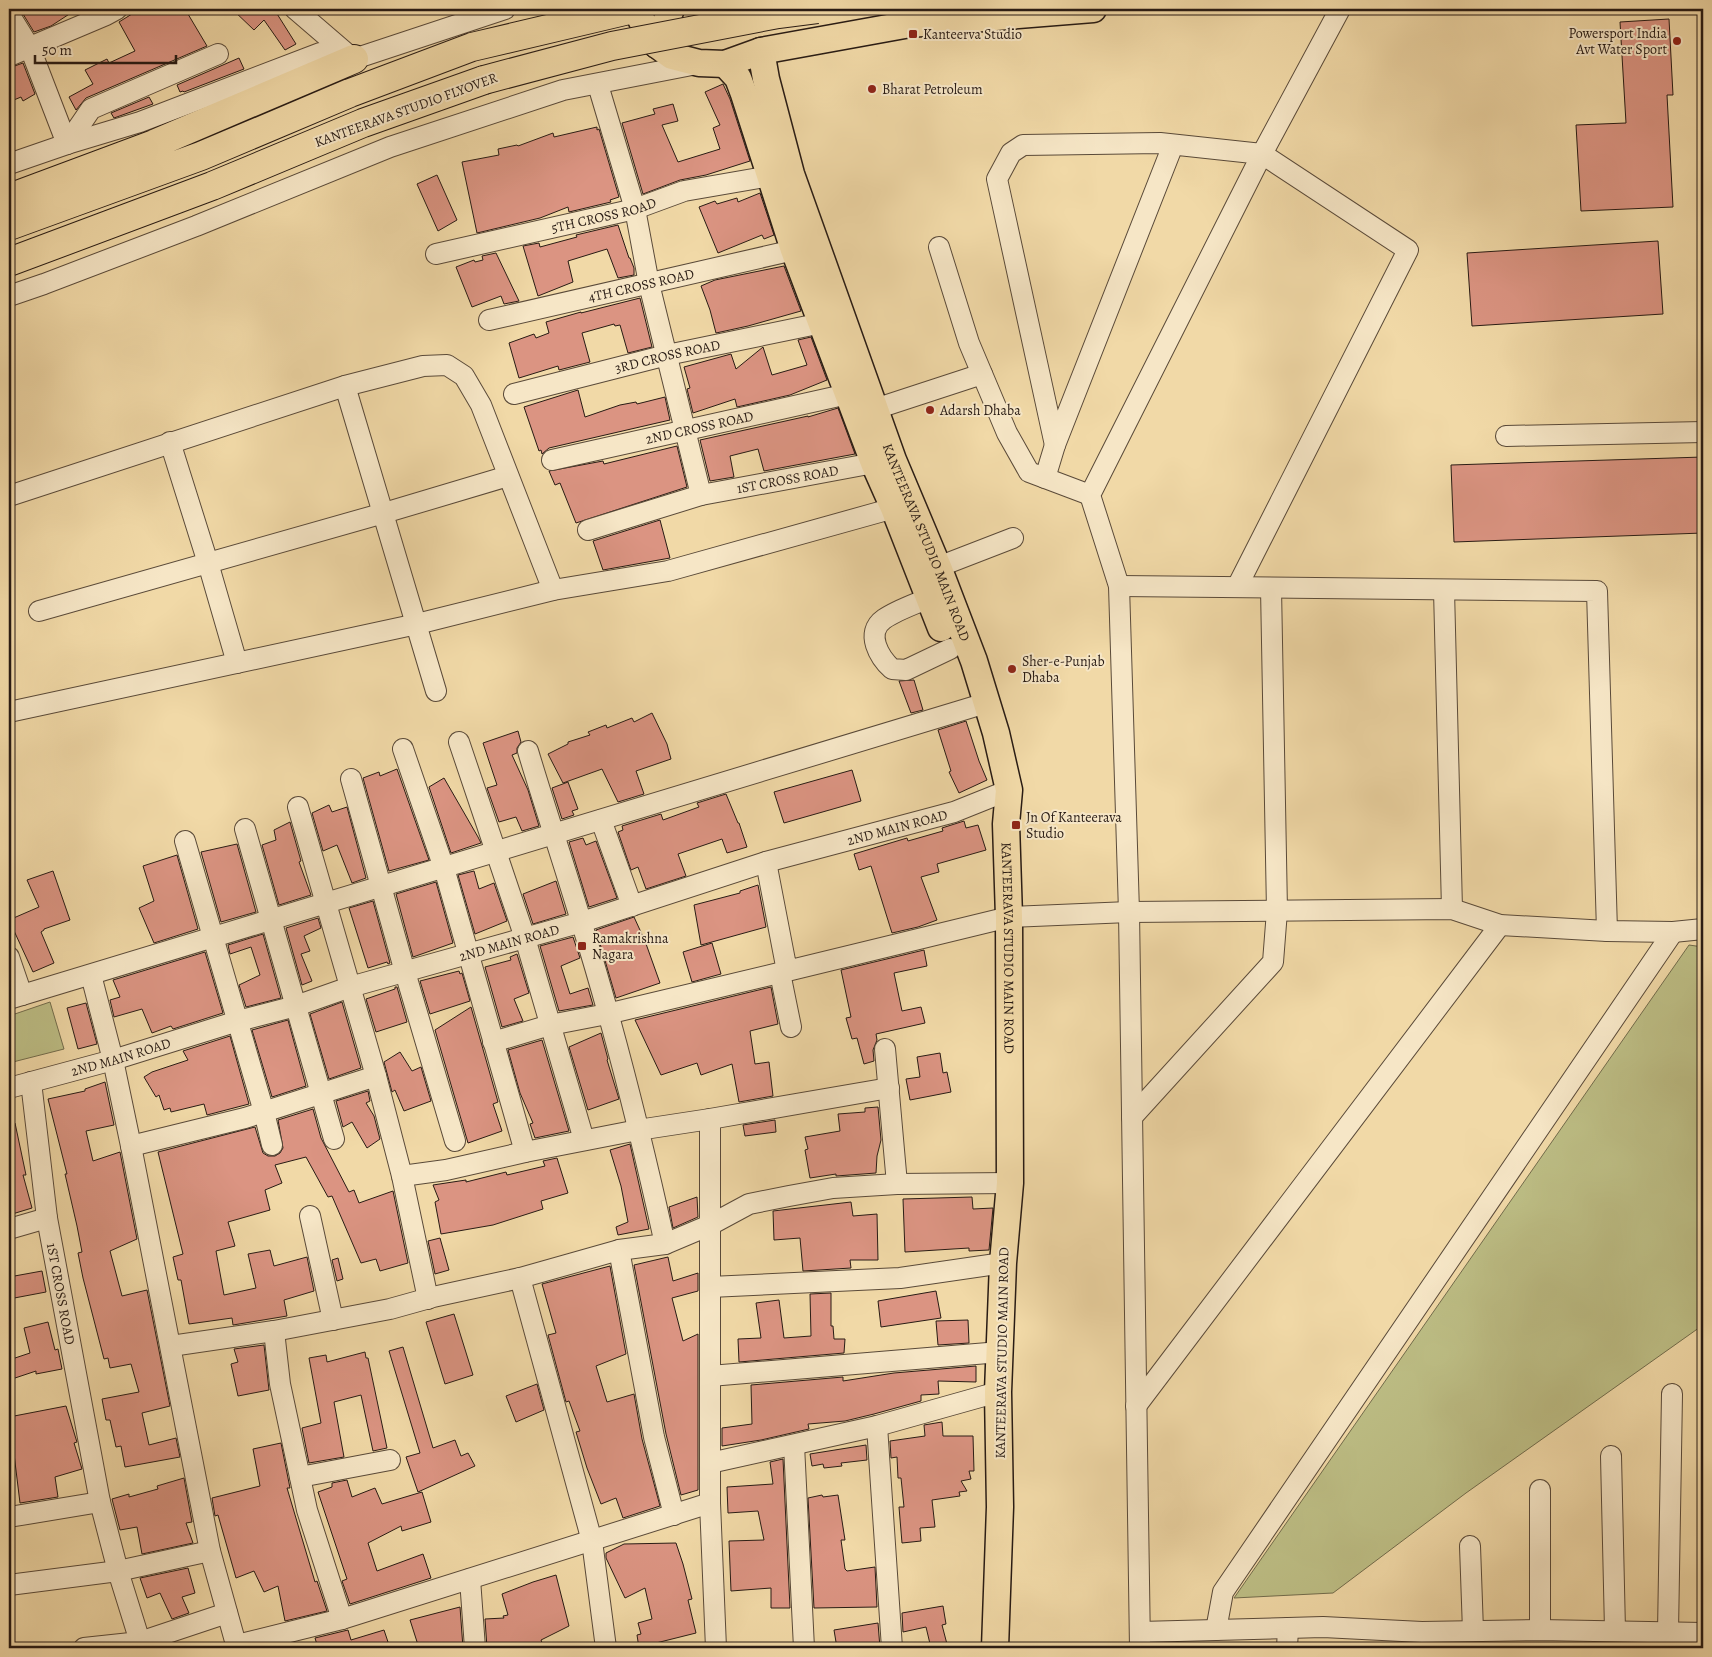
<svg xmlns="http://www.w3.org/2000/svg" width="1712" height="1657" viewBox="0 0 1712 1657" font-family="Alegreya,serif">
  <rect width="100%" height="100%" fill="#f1d9a7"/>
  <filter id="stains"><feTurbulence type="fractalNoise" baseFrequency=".004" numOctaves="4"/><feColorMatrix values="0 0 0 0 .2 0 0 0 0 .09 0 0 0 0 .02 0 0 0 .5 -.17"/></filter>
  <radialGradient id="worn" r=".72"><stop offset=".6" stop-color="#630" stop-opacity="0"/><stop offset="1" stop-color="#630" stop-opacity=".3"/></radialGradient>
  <path fill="#bdbe85" stroke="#726c4c" d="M1689,945L1703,947V1325L1466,1493L1333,1593L1234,1598Z
    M50,1002L64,1049L9,1063V1016Z"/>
  <path fill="#db9482" stroke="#281b14" d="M31,9H77L51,26L34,32L23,14Z
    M140,9H185L207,46L86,98L76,110L69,97L93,84L85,70L107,59L109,63L135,51L119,22Z
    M232,9H274L296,44L285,50L264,20L254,30Z
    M1669,19L1673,95H1667L1673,207L1581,211L1576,125L1626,123L1620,22Z
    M239,58L244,69L184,92L183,91L180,92L177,85Z
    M23,63L35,94L23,101L21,97L9,102V68Z
    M723,84L730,99L750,161L706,175L680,180L643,194L622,123L655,114L653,109L673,104L678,121L662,125L678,162L720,149L713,128L720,125L705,92Z
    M149,97L153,104L114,118L111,113Z
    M597,127V130L599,129L619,197L610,200L611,202L569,212L568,207L540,218L477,233L462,162L499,155L498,149L517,145L518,146L553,133L554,137Z
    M437,175L457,220L438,231L417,184Z
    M760,193L774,235L764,239L762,235L718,253L699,207L715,201L717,204L737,198L738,202Z
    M618,225L629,258H630L634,268V275L618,278L607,249L568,261L573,282L538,296L523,246L539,243L540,247L577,237L576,235Z
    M1658,241L1663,314L1472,326L1467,253Z
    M496,253L519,301L504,304L501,296L472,307L456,267L474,260L475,262L483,260L482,256Z
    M784,266L801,311L748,326L716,333L710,310L701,286L715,280Z
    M640,298L652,347L628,353L620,325L615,326L614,324L582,333L590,362L559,370L558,366L519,378L509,343L534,334L536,338L549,333L546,322L581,312V313Z
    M811,337L827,380L790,395L737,407L735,399L693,413L687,389L690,388L684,367L731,354L736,369L763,347L772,375L807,365L798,340Z
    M578,390L585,417L620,405L636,402L637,404L665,397L670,420L549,448L542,454L541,450L539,451L524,407Z
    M838,408L855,454L764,471L758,449L730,456L734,477L710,481L700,440L808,416V417Z
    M677,446L687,487L576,523L560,483L555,485L549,471L603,461L604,464Z
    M1703,457V533L1454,542L1451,465Z
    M660,520L670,558L603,570L593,541Z
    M914,680L923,710L911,713L899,681Z
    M652,713L667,744L671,759L636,771L644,794L618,802L602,769L563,783L548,754L568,744V742L590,735L588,732L606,725L607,728L632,718L634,722Z
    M966,721L979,761L987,780L959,793L949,772L951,771L938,730Z
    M518,731L521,742L517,748V753L512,755L528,790L539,826L522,831L516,817L499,822L487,788L497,785L483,743Z
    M397,769L429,860L389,871L363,778L379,772L380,776Z
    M852,770L861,801L784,823L774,792Z
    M444,778L478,837L481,843L451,853L429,787Z
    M568,782L578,809L572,811L574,815L562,819L552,788Z
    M726,794L738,823H739L747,847L727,853L722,839L678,854L686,876L646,889L638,867L631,870L618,832L623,830L622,826L661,814L663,820L699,807L697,803Z
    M329,805L332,812L347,807L366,878L352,883L337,845L323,851L312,813Z
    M964,821L966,828L978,825L986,850L937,864L939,872L921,877L937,920L918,927L892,933L871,866L859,870L854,854L907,838L908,841L943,831L942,828Z
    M290,822L301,861L299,862L311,895L279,905L262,845L276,840L274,830Z
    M583,838L586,845L596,841L617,898L589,907L569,842Z
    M237,844L256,912L221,922L201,852Z
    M177,855L198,929L154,943L139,908L154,901L143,866Z
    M53,871L70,920L44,929V930L41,932L54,963L33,972L9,920L39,907L27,880Z
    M474,871L479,889L494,883L507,921L475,934L458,875Z
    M556,881L566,914L533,924L523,894Z
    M436,882L453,943L413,957L396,894Z
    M758,885L766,927L701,945L694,905L740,893V891Z
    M373,901L390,963L388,964L387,962L368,968L349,908Z
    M634,917L645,941L660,983L616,998L596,930Z
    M318,918L321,928L304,936L310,951L301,954L312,981L302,985L286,928Z
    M263,934L281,998L246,1007L239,985L260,975L251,947L230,954L228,945Z
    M573,937L580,958L561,966L570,994L588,988L593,1005L559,1011L540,946Z
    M712,943L721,974L692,982L683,952Z
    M924,950L927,966L894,973L902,1011L921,1007L925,1023L876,1034L877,1040L873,1050L874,1061L864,1064L857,1038L852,1039L846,1018L851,1017L841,970Z
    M205,952L223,1013L173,1029L171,1026L152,1033L142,1009L114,1017L110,1000L120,997L113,980Z
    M517,954L529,993L514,999L523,1021L502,1027L485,967L511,960L510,957Z
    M459,971L460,974L462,973L470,1001L430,1014L420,981Z
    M395,987H397L407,1022L376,1032L366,999L395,989Z
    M771,987L778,1024L750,1031L755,1064L769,1062L773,1096L739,1102L732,1064L701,1075L697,1063L661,1075L635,1020Z
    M342,1002L361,1068L329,1079L310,1014Z
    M86,1003L97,1044L78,1049L67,1008Z
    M471,1007L498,1102L493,1104L502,1131L468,1143L435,1030Z
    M288,1020L306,1086L272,1097L252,1030Z
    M601,1033L608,1059L607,1060L619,1099L588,1110L569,1047Z
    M230,1036L249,1104L207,1115L204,1104L171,1112L170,1108L164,1110L159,1095L156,1097L144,1077L152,1072L188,1060L183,1051Z
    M542,1040L569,1131L535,1138L530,1124L533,1123L520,1093L508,1050Z
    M400,1052L412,1071L421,1067L431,1101L404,1111L395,1090L392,1092L384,1062Z
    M940,1053L943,1073L947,1072L951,1092L910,1100L906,1079L920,1077L917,1057Z
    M105,1082L114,1125L86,1131L93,1161L120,1152L137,1239L110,1251L122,1296L147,1290L170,1406L142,1413L149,1445L176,1438L180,1457L125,1467L121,1446L116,1447L110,1420H106L102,1399L139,1392L131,1364L110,1368L108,1358L104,1359L83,1278L78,1253L82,1252L77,1226L65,1174H67L48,1099L85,1091V1089Z
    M368,1091L370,1101L366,1103L374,1116L380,1139L367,1148L352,1122L343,1127L336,1101Z
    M878,1107L881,1140L877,1156L876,1173L836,1176V1174L810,1178L805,1150L808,1149L805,1137L840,1131L838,1114L865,1112V1108Z
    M313,1109L321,1138L349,1192L354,1190L359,1203L393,1191L408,1263L380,1271L376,1259L361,1263L332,1196L328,1197L306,1157L275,1165L282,1183L265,1190L270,1210L228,1222L235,1246L216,1251L224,1295L256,1288L248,1254L270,1250L274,1266L307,1257L314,1291L284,1300L287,1316L233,1325L232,1318L189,1324L181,1280H178L173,1257L183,1254L158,1152L255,1127L263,1153L268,1156H275L280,1153L283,1148L278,1120Z
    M775,1120L776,1132L745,1136L743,1125Z
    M15,1123L26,1175H23L32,1208L9,1215V1124Z
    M630,1144L649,1229L618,1235L616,1227L628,1222L621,1186L610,1150Z
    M557,1158L568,1193L541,1201L543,1209L493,1225L441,1234L435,1202L439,1200L433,1185L466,1180V1182L506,1172L507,1175L545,1166L543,1161Z
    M697,1197L698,1217L673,1228L669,1207Z
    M972,1197L973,1209L993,1208L989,1250L969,1251V1248L905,1252L903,1199Z
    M851,1202L853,1216L877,1214L878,1260H850L851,1268L803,1271L800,1238L774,1240L773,1211Z
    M440,1238L449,1270L435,1274L428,1241Z
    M668,1257L673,1281L698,1273V1291L672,1298L683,1341L698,1334V1490L681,1495L666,1434L634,1265Z
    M338,1258L343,1279L337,1281L332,1260Z
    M610,1266L626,1354L596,1366L607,1402L634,1394L642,1439L660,1506L623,1518L616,1498L601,1504L587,1468L576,1432L580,1431L569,1401L566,1402L548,1335L556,1333L542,1284Z
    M42,1271L46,1292L9,1299V1277Z
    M936,1291L941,1318L881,1327L878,1301Z
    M831,1293V1326H833L834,1339H845L844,1353L739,1362L738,1339L761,1338L756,1303L779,1300L784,1338L811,1336L810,1294Z
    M454,1314L473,1375L445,1384L426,1322Z
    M968,1320L969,1343L938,1345L936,1321Z
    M48,1322L55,1350L58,1349L62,1369L36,1374V1371L9,1380V1360L30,1353L24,1328Z
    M264,1345L269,1390L238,1396L231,1364L238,1362L234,1349Z
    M403,1347L433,1448L455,1440L461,1456L468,1453L475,1466L418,1492L406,1457L420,1453L389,1351Z
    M365,1352L366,1358H368L387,1448L373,1451L361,1395L334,1402L344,1457L309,1463L302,1428L321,1423L309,1358L326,1355L327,1362Z
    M976,1366V1382L938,1381L939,1394L921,1395V1401L874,1414L845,1421L808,1424L809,1429L761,1440L722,1446V1428L752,1424L751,1385L843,1377V1381L894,1373Z
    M537,1384L544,1410L516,1422L506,1396Z
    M66,1406L76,1439L77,1442L74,1443L82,1469L55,1477L58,1497L20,1503L14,1454L11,1455L9,1446V1417Z
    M942,1422L943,1436H973L974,1471H969L971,1479L961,1481L967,1491L959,1492L960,1496L932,1500L935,1527L920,1528L921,1541L902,1543L899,1507H904L901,1478H898L897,1457L891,1458L890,1441L925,1436L924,1425Z
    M281,1443L290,1488H287L315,1582L317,1581L327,1611L285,1621L278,1586L264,1592L254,1571L236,1578L218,1515L215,1516L212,1498L260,1486L253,1449Z
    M866,1445L867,1460L841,1463L842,1466L824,1468L823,1464L812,1466L810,1454Z
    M783,1459L790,1608H771V1588L731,1591L729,1541L764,1540L758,1511L728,1513L727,1487L773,1484L770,1462Z
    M184,1478L192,1522L186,1523L193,1543L142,1554L137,1527L120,1530L112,1499L129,1494V1497L158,1489L157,1486Z
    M347,1480L352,1497L375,1488L382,1504L422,1492L431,1522L402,1531L401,1526L368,1543L377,1571L423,1554L431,1578L350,1604L342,1581L347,1579L318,1492L332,1487V1483Z
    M822,1495L823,1497L838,1495L845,1540H841L845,1569L847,1571L875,1567L877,1607L814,1608L808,1498Z
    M676,1543L683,1564L692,1599L688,1600L696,1633L656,1643L657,1648H639L637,1635L641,1634L638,1623L652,1619L645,1588L625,1598L606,1558V1553L624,1544Z
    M188,1568L195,1593L182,1597L189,1613L172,1619L160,1593L147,1598L140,1578Z
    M556,1575L569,1626L541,1640L544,1648H487L485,1619L504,1618L503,1616L508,1615L502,1594L533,1582Z
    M943,1606L946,1624L942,1625L948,1648H931L926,1627L903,1632L902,1613Z
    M460,1607L463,1648H419L410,1620Z
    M878,1623L880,1648H837L834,1630Z
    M348,1630L351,1640L384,1630L390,1648H318L315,1638Z"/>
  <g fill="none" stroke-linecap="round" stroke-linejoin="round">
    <g stroke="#5a4a39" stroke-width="22">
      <g id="minor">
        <path d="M295,9L352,58"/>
        <path d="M9,14L30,48L67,144"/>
        <path d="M9,56L106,15L117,9"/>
        <path d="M67,144L91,109L218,54"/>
        <path d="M1173,145L1055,445L997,179L1011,153L1023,145L1160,143L1262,154L1408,250L1237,587"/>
        <path d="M9,164L67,144L140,122L320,53L354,59L505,9"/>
        <path d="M939,247L969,343L1007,433L1029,472L1090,495"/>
        <path id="s1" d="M436,254L635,209L684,191L771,176"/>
        <path d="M9,296L44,284L196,226L390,147L563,90L697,64"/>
        <path id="s2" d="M489,320L794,250"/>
        <path d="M345,386L436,691"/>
        <path id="s3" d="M514,394L667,355L822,323"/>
        <path d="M875,409L982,374"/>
        <path d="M1506,436L1703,432"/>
        <path d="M170,442L208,563L237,663"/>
        <path id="s4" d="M552,460L848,394"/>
        <path d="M1045,478L1055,445"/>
        <path id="s5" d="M701,495L874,463"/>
        <path d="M9,496L345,386L423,366L447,365L464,376L481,405L553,590"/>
        <path d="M588,530L701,495L649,284L635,209L598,85"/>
        <path d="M938,567L1013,538"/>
        <path d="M1119,586L1597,591L1607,931"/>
        <path d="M1444,590L1452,909"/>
        <path d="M929,598C915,604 897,610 884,619C864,633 880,658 892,669L906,670L950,649"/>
        <path d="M39,611L384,513L508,476"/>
        <path d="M9,712L417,624L553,590L668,571L894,508"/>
        <path d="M459,742L525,938L584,1140"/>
        <path d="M403,749L444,868L525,1152"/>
        <path d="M528,751C545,808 564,864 581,921C614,1027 641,1135 665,1244"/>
        <path d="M351,779L405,972L455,1141"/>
        <path d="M298,807L376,1076L402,1176L428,1299"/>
        <path d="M601,820L632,906"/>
        <path d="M245,829L334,1139"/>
        <path d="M185,841L264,1112L272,1145"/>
        <path d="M766,862L787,971L1009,917L1129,912L1452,909L1500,925L1607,931L1673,932L1703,929"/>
        <path d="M9,957L22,995"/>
        <path d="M780,973L791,1027"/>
        <path d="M91,975L113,1060L131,1146L210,1551L237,1648"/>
        <path d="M9,999L986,703"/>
        <path d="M493,1042L550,1025L607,1014L787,971"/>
        <path d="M885,1049L897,1184"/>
        <path id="s6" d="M31,1082L47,1218L100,1502L118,1571L142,1648"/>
        <path id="s7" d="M9,1088L113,1060L238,1021L296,1006L350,987L582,922L766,862L954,812L1009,790"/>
        <path d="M1132,1117L1273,962L1277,911L1271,588"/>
        <path d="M710,1119V1503L716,1648"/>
        <path d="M131,1146L245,1118L376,1076"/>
        <path d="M402,1176L446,1170L525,1152L638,1130L710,1119L889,1088"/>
        <path d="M310,1216L333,1320"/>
        <path d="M9,1229L47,1218"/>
        <path d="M619,1250L654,1437L674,1515"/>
        <path d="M520,1278L592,1541L606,1648"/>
        <path d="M710,1287L900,1278L1003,1263"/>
        <path d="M274,1331L280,1384L307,1510L342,1619"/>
        <path d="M171,1346L274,1331L390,1309L433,1297L520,1278L619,1250L665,1244L710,1225L749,1204L789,1196L833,1188L897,1184L1010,1183"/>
        <path d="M710,1376L1000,1352"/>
        <path d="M1136,1406L1500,925"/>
        <path d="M877,1426L892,1648"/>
        <path d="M794,1445L804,1648"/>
        <path d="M1611,1456L1615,1630"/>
        <path d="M710,1463L877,1426L998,1392"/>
        <path d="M300,1477L390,1460"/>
        <path d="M1540,1490V1630"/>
        <path d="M9,1517L100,1502"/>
        <path d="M1470,1546L1473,1631"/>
        <path d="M470,1579L475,1648"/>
        <path d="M9,1585L118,1571L210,1551"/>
        <path d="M1216,1630L1223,1592L1673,932"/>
        <path d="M1140,1632L1323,1627L1422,1632L1540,1630L1703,1633"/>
        <path d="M1668,1632L1672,1394"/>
        <path d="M237,1645L342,1619L710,1503"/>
        <path d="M84,1648L140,1642L227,1613"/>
        <path d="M1140,1648L1129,912L1119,586L1090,495L1262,154L1340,9"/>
        <path d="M1287,1648L1288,1628"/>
      </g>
    </g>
    <g stroke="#281b14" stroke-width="29">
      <g id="major">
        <path d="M636,9L652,41L672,56L699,63L725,64L761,51L910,24L1093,9"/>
        <path d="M657,45L671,9"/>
        <path id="s8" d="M761,51L766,79L791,174L893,460L938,567L974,661L996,733L1009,790L1006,824L1009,917L1010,1183L1003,1263L998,1392L1000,1507L995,1648"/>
        <path d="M725,64L738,78L744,94L794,250L874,463L894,508L941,628"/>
      </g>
    </g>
    <g stroke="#281b14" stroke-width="30">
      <path id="highway" d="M9,198L154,144L354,59
        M9,226L201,156L350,93L472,47L633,9
        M9,262L212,186L363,123L484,80"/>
    </g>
    <use href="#minor" stroke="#f6e6c6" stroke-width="20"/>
    <use href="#major" stroke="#f1d9a7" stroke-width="26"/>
    <use href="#highway" stroke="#f1d9a7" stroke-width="28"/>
    <g stroke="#281b14" stroke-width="30" stroke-linecap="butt">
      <path id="highway-bridge" d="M484,80L612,46L778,14L817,9"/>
    </g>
    <use href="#highway-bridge" stroke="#f1d9a7" stroke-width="28"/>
  </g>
  <g fill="#8f2418" stroke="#f6e6c6" stroke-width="2">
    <rect x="908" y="29" width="10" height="10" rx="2.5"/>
    <circle cx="1677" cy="41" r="5"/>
    <circle cx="872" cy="89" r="5"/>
    <circle cx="930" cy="410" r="5"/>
    <circle cx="1012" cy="669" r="5"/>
    <rect x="1011" y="820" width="10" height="10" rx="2.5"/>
    <rect x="577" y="941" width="10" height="10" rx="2.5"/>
  </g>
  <g text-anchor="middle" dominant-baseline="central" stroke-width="4" stroke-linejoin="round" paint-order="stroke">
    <g font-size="14" fill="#281b14" stroke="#f6e6c6" text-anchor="start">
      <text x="1667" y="33" text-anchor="end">Powersport India<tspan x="1667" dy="16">Avt Water Sport</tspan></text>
      <text x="923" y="34">Kanteerva Studio</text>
      <text x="882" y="89">Bharat Petroleum</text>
      <text x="940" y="410">Adarsh Dhaba</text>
      <text x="1022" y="661">Sher-e-Punjab<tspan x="1022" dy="16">Dhaba</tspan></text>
      <text x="1026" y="817">Jn Of Kanteerava<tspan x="1026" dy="16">Studio</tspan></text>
      <text x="592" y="938">Ramakrishna<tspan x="592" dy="16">Nagara</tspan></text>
    </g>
    <g font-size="14" fill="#281b14" stroke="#f6e6c6">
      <text transform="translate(406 110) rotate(-20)">KANTEERAVA STUDIO FLYOVER</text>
      <text stroke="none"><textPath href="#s1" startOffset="172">5TH CROSS ROAD</textPath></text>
      <text stroke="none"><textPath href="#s2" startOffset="156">4TH CROSS ROAD</textPath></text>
      <text stroke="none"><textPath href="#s3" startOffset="158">3RD CROSS ROAD</textPath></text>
      <text stroke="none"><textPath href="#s4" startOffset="151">2ND CROSS ROAD</textPath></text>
      <text stroke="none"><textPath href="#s5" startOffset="88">1ST CROSS ROAD</textPath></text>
      <text stroke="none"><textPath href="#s8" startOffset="519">KANTEERAVA STUDIO MAIN ROAD</textPath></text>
      <text stroke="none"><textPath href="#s7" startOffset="926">2ND MAIN ROAD</textPath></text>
      <text stroke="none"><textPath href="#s7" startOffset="521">2ND MAIN ROAD</textPath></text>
      <text stroke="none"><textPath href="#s8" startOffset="939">KANTEERAVA STUDIO MAIN ROAD</textPath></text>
      <text stroke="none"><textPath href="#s7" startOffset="116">2ND MAIN ROAD</textPath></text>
      <text stroke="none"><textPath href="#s6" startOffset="214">1ST CROSS ROAD</textPath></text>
      <text transform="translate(1002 1353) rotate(-89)">KANTEERAVA STUDIO MAIN ROAD</text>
    </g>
  </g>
  <rect width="1712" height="1657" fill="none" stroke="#f1d9a7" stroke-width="30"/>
  <rect x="10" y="10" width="1692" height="1637" fill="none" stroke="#281b14" stroke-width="2.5"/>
  <rect x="15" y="15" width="1682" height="1627" fill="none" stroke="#281b14"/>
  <path d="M35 55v8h141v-8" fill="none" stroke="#281b14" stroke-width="2.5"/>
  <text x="42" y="55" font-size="15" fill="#281b14" stroke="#f6e6c6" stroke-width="4" paint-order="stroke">50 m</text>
  <rect width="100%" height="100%" filter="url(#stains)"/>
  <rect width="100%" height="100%" fill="url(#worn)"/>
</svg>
